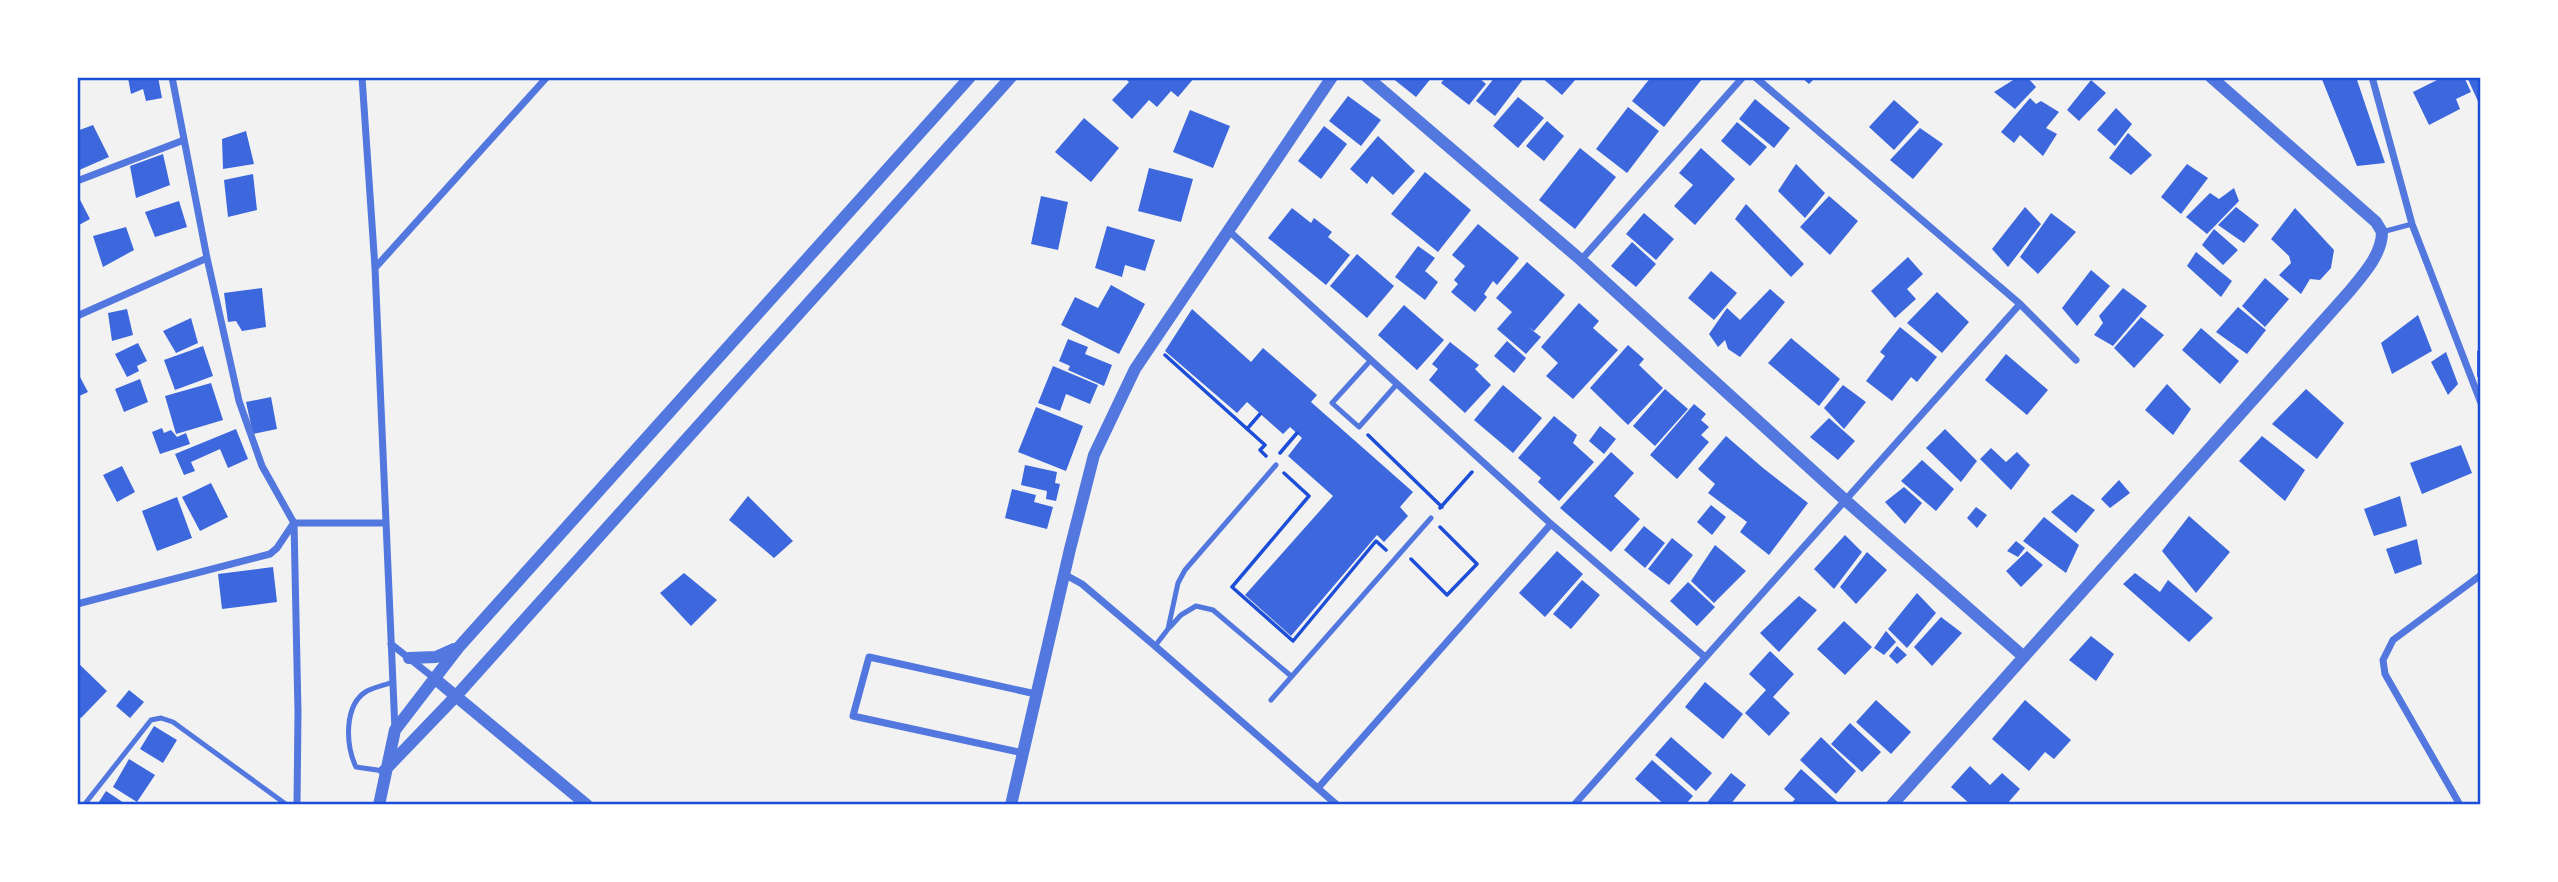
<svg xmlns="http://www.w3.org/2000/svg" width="2558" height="882" viewBox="0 0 2558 882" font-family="Inter,sans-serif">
  <rect width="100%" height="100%" fill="#f2f2f2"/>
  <path fill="#3d67dc" d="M158,77L162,98L146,101L143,89L131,94L128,78Z
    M1128,77H1195L1178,97L1171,91L1157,107L1149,100L1132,119L1112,100L1129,82L1126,79Z
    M1391,77H1432L1416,97Z
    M1446,77H1478L1486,84L1469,105L1441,83Z
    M1495,77L1524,78L1495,116L1476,101Z
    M1541,77H1573L1576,79L1562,95Z
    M1651,77H1699L1702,79L1664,127L1632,101Z
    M1801,77H1816L1809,84Z
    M2018,77H2027L2036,87L2015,109L1994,92Z
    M2321,77H2356L2385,163L2357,166Z
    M2443,77H2464L2471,92L2456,99L2460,109L2429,125L2413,92Z
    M2467,77H2481V108Z
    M2091,80L2106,93L2079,121L2067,110Z
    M1348,96L1381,120L1361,146L1329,121Z
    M1518,97L1544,118L1518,148L1493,126Z
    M2030,98L2036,104L2041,101L2059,112L2046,128L2057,134L2043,156L2020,135L2014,143L2001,132Z
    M1755,99L1790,128L1774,148L1739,119Z
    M1894,100L1919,122L1894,150L1869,127Z
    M1628,107L1659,131L1627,173L1596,149Z
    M2116,108L2132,124L2115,146L2097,130Z
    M1190,110L1230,126L1213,168L1173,152Z
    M1084,118L1119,148L1091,182L1055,152Z
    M1547,121L1564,136L1544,161L1526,146Z
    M1737,122L1767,147L1750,166L1721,141Z
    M93,125L109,157L77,171V131Z
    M1324,126L1347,144L1321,179L1298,161Z
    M1920,128L1943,144L1913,179L1890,160Z
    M246,131L254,164L223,169L222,139Z
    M2128,133L2152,155L2131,175L2109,158Z
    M1378,136L1415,171L1393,195L1372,176L1367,184L1350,169Z
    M1580,148L1616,177L1575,229L1539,200Z
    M1701,148L1735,179L1695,225L1674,206L1693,185L1679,173Z
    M163,154L170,185L136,198L130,166Z
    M1796,164L1825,193L1805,218L1778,191Z
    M2187,164L2208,178L2181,214L2161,197Z
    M1149,168L1193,179L1181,222L1138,211Z
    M1425,172L1471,210L1438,252L1391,214Z
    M253,174L257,210L228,217L224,180Z
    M2234,188L2239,201L2207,234L2186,217L2210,193L2219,199Z
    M77,194L90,219L77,226Z
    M1041,196L1068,202L1058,250L1031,244Z
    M1829,196L1858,221L1830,255L1800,227Z
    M179,201L187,227L155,237L145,212Z
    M1746,204L1804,264L1791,277L1735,219Z
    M2025,207L2041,224L2008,267L1992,249Z
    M2236,207L2259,225L2244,243L2218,225Z
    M1292,208L1311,223L1314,218L1332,232L1328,237L1350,255L1326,285L1268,238Z
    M2295,208L2334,250L2331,268L2320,280L2310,279L2301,294L2279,275L2291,263L2289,256L2271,239Z
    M1644,213L1674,239L1656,260L1626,234Z
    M2051,213L2076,232L2038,274L2020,257Z
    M1478,224L1519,258L1497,285L1493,281L1484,294L1487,297L1475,312L1451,292L1458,284L1454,280L1465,266L1452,255Z
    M1107,226L1155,240L1145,271L1125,265L1122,277L1095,268Z
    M126,227L134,250L103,267L93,236Z
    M2214,229L2238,250L2223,265L2202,245Z
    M1632,242L1656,264L1636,287L1611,266Z
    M1418,246L1435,258L1425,271L1438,282L1425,300L1395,277Z
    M2196,252L2232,281L2221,297L2187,266Z
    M1357,254L1394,286L1367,318L1330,286Z
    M1908,257L1923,274L1907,289L1916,299L1895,318L1871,291Z
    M1527,262L1565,295L1534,331L1527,326L1541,337L1526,354L1497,329L1512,312L1496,298Z
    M2091,270L2110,286L2077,326L2062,308Z
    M1711,271L1737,293L1714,320L1688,298Z
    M2265,278L2289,299L2265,327L2242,306Z
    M1111,285L1145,304L1119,354L1061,325L1075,297L1098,308Z
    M262,288L266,327L242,331L236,321L228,322L224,293Z
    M2123,288L2147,306L2113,346L2094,335L2103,323L2099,316Z
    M1770,289L1785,302L1740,357L1728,349L1725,340L1718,347L1709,334L1727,308L1740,320Z
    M1937,292L1969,322L1942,353L1907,323Z
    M1579,303L1599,321L1593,328L1618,350L1573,399L1546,376L1558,363L1541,347Z
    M1404,305L1444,340L1417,370L1378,335Z
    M2238,307L2266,330L2247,354L2216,332Z
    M127,309L133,335L112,341L108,313Z
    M1192,309L1251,362L1263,348L1317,395L1311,402L1413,492L1400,507L1408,516L1384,542L1377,535L1291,636L1245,595L1333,496L1288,456L1302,438L1290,427L1283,434L1247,402L1237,413L1165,351Z
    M2418,315L2432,351L2392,374L2381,343Z
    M2141,317L2164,335L2134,368L2114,348Z
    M191,318L198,343L176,353L163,331Z
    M1900,327L1937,357L1917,382L1911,377L1892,401L1866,381L1885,356L1880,352Z
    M2201,328L2239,361L2220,384L2182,350Z
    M1791,338L1840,379L1819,406L1768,363Z
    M1068,339L1088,347L1085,354L1112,365L1104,386L1068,370L1070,366L1059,361Z
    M1507,341L1526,358L1514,373L1494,356Z
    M1450,342L1479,365L1475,369L1491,385L1465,413L1429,380L1438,369L1432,364Z
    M138,343L147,361L137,366L139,371L127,377L115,354Z
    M1628,345L1644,359L1639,365L1663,388L1628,425L1590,388Z
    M203,346L213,376L175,390L164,360Z
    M2481,350V376L2477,377V351Z
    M2446,352L2458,384L2448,395L2431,362Z
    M2006,354L2048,390L2027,415L1985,380Z
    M1053,366L1098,385L1090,404L1066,394L1060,411L1038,403Z
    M80,377L88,392L77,397V378Z
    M140,379L148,402L124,412L115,389Z
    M211,383L223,420L176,434L165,396Z
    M2167,384L2191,409L2173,435L2145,410Z
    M1503,385L1542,418L1513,453L1474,420Z
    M1843,385L1866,402L1844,429L1824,408Z
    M1665,389L1688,409L1655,446L1633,426Z
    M2306,389L2344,423L2317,459L2272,424Z
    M271,397L277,429L253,434L246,402Z
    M1694,404L1706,414L1701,420L1709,427L1701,435L1709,442L1677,479L1650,455Z
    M1036,407L1083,426L1066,471L1018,452Z
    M1554,416L1577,435L1573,443L1594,462L1559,501L1538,482L1541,478L1518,458Z
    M1829,418L1855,441L1838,460L1810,437Z
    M1600,426L1616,439L1604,454L1589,441Z
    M162,428L164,433L171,430L177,437L186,433L190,444L160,454L152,432Z
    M236,429L248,459L228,468L220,449L191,462L195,471L184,475L175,454Z
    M1945,429L1977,461L1961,482L1926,448Z
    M1726,436L1763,468L1808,503L1769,555L1740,532L1747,522L1708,493L1715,484L1698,469Z
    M2262,436L2305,470L2285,501L2239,461Z
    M2461,445L2472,473L2422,494L2410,463Z
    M1991,448L2006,462L2017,452L2030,465L2011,490L1980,459Z
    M1611,452L1634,473L1614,496L1640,519L1611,552L1560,508Z
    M1922,460L1954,489L1936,511L1901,481Z
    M1025,465L1057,472L1055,483L1060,484L1056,501L1046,499L1047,491L1021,485Z
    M122,466L135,492L117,502L103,475Z
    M2119,480L2130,493L2110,508L2101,499Z
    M211,483L228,517L200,531L182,497Z
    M1904,487L1922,503L1905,524L1885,502Z
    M1012,489L1036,495L1034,502L1053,507L1047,529L1005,518Z
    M2072,494L2095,510L2076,533L2051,512Z
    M748,496L793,541L774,558L729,520Z
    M2400,496L2407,526L2374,536L2364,509Z
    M177,497L192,538L157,551L142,511Z
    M1711,505L1726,517L1712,535L1697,522Z
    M1976,507L1987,515L1977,528L1967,518Z
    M2189,516L2230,552L2196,593L2162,551Z
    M2044,517L2079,545L2066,573L2023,541Z
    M1644,526L1665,543L1645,568L1624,550Z
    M1845,535L1862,552L1834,589L1814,569Z
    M1672,538L1693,555L1669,585L1648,569Z
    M2417,539L2422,564L2395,574L2386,549Z
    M2016,541L2025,548L2018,557L2007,551Z
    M1715,545L1746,571L1714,603L1691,581Z
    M1557,551L1583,574L1545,617L1519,593Z
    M2027,551L2043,565L2021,587L2006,571Z
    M1867,552L1887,570L1856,604L1840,587Z
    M273,567L277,602L222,609L218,574Z
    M684,573L717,600L691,626L660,593Z
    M2135,573L2160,592L2168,580L2213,618L2189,642L2123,584Z
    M1582,580L1600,595L1571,629L1553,614Z
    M1688,582L1715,607L1697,626L1670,601Z
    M1917,593L1936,613L1907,648L1888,629Z
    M1799,596L1817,610L1779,652L1760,633Z
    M1941,617L1962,633L1932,666L1914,647Z
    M1844,621L1872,647L1845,675L1817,649Z
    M1886,631L1896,642L1884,655L1874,648Z
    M2091,636L2114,654L2096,681L2069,660Z
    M1897,646L1907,655L1897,664L1889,656Z
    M1770,651L1794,674L1773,697L1790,713L1769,736L1745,713L1766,690L1749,674Z
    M77,662L107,691L81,718L77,715Z
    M1705,682L1743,714L1723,739L1685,707Z
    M129,690L144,702L130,718L116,706Z
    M1876,700L1911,732L1891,754L1856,722Z
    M2025,700L2071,740L2054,759L2045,752L2029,771L1992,739Z
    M1850,723L1881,752L1862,772L1831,744Z
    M154,726L177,740L163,763L140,749Z
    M1671,737L1712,773L1696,791L1655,755Z
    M1821,737L1856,771L1836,794L1800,760Z
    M129,759L155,775L137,802L113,787Z
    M1652,760L1693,796L1685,805H1665L1635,779Z
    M1970,766L1990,785L2002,773L2020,789L2006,805H1971L1951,787Z
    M1801,769L1841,805H1790L1795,799L1784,789Z
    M1731,773L1746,785L1730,805H1705Z
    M106,791L127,805H97Z"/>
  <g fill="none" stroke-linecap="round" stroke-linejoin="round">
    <path stroke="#1d4ed8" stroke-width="3.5" d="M1165,355L1265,445L1260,450L1266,456
      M1247,429L1260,414
      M1368,435L1442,507
      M1280,453L1297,433
      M1284,473L1309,496L1232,587L1293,641L1376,541L1386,550
      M1440,508L1472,472
      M1411,559L1447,595L1477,564L1440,527"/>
    <path stroke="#5277de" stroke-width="5" d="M2382,232L2412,224
      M1371,360L1332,403L1359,427L1397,384
      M1170,627L1181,615L1196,606L1213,610L1291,676
      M1155,646L1168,629L1178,583L1185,570L1276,465
      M1271,700L1431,518
      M384,771L356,767C346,746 343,705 367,691C375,687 385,685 393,682
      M84,805L151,720L161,718L173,722L287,805"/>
    <path stroke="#5277de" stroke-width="7" d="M172,77L207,258L239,401L262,466L294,523L298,712L297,805
      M362,77L375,268L395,730
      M1755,77L2020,304L2076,360
      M2372,77L2412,224L2481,403
      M77,181L184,140
      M1228,230L1551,524L1705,657
      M1581,260L1743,77
      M375,268L547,77
      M77,316L207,258
      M294,523H384
      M1064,574L1082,584L1155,646L1337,805
      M77,604L270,554L277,548L293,524
      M391,644L434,678
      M1023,753L853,716L869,657L1036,694
      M1318,788L1551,524
      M1574,805L2020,304
      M2460,805L2385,674L2383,660L2393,640L2481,575"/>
    <path stroke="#5277de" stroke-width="12" d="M1367,77L1581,260L1845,500L2024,657
      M409,658L436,657L454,649
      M434,678L587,805
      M384,771L457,695L1011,77
      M379,805L395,730L458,648L970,77
      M1011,805L1070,549L1094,455L1135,369L1332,77
      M1892,805L2348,293C2362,276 2382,255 2382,232L2376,222L2211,77"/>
  </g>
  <rect width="2558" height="882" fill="none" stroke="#ffffff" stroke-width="158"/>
  <rect x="79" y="79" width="2400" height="724" fill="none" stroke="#1d4ed8" stroke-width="2.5"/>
</svg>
